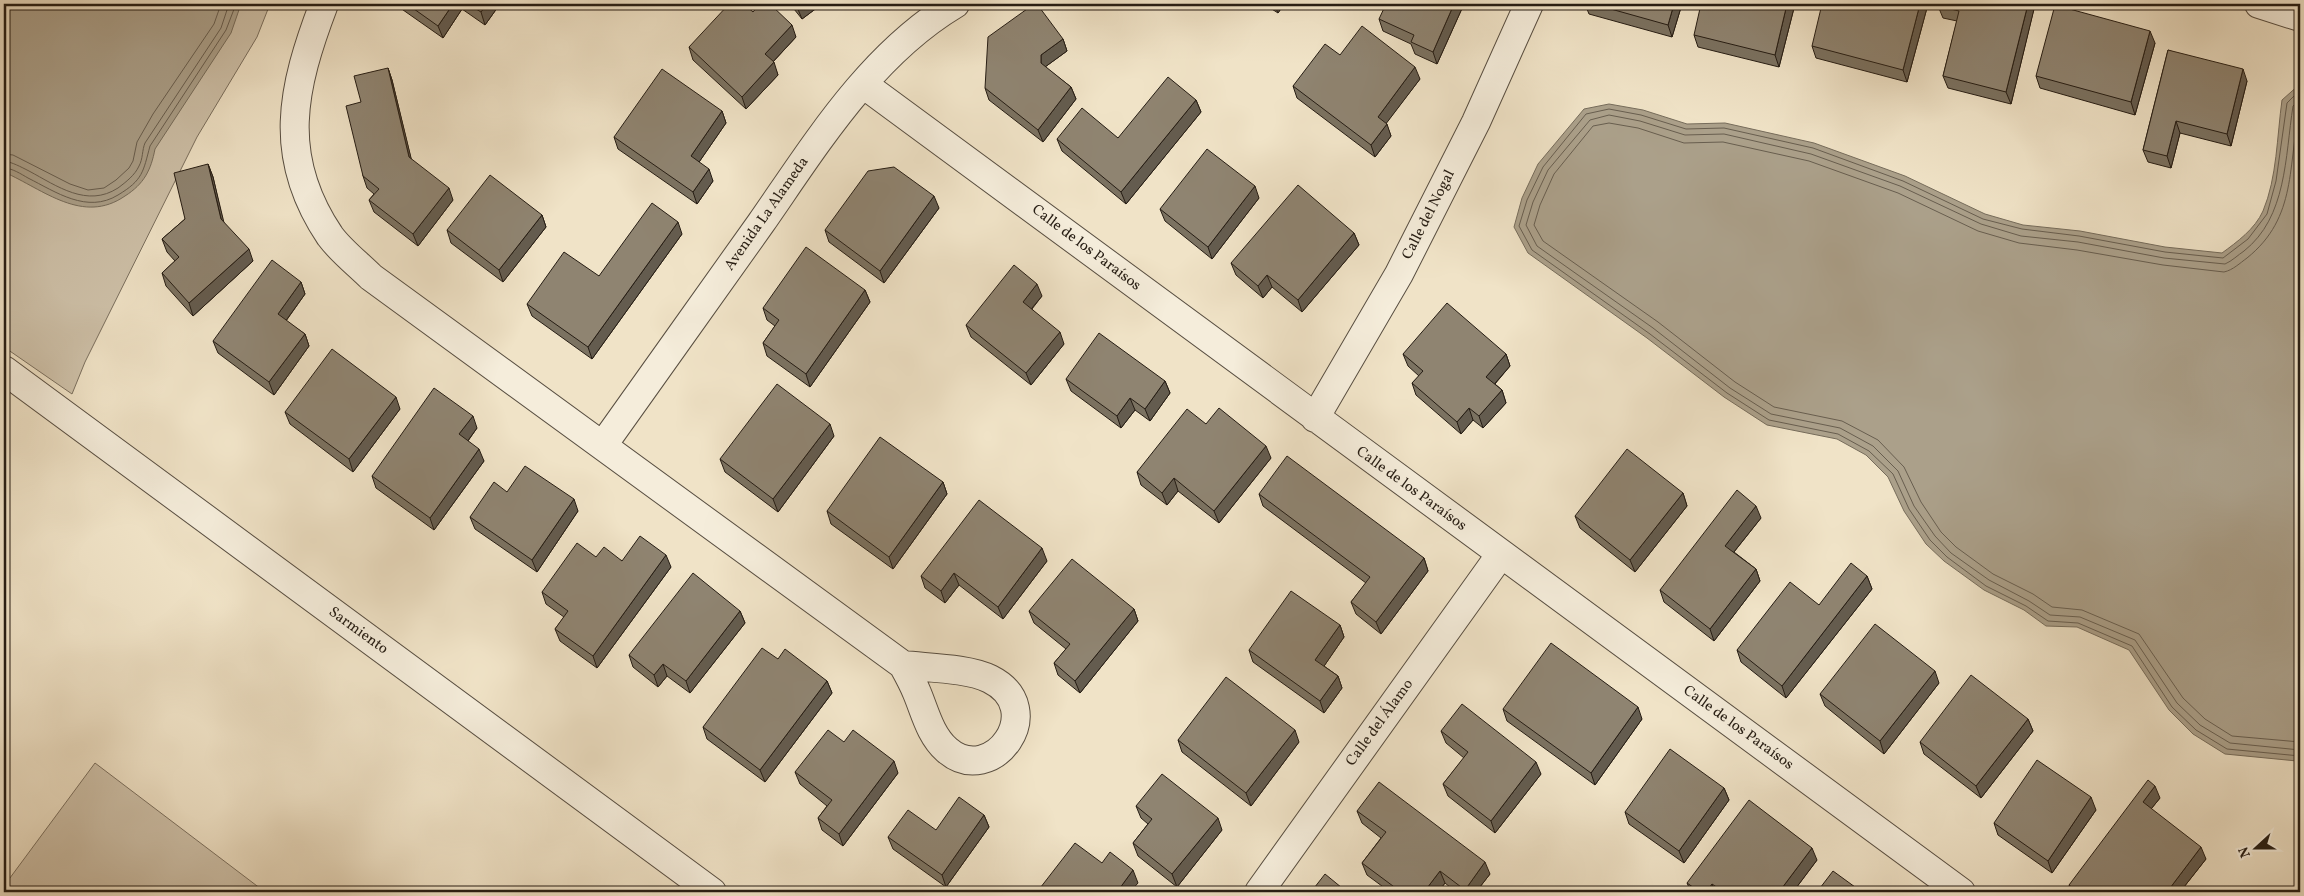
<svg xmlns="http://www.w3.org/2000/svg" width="2304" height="896" viewBox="0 0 2304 896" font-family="Vollkorn,serif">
  <rect width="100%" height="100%" fill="#f0e3c7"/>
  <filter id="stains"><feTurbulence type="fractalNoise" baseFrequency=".004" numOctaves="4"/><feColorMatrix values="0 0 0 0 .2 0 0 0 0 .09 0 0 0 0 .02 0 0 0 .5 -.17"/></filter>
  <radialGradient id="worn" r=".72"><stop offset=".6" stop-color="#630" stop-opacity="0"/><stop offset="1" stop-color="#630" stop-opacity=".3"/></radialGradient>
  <path fill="#cec1a9" stroke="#7a6f5e" d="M4,4H270L257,37L197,137L85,362L72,394L4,347Z
    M95,763L265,892H4V886Z"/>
  <path fill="#aba08a" stroke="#766c5b" d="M4,4H241L231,33L155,149C151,170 144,184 125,196C83,225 44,190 4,172Z
    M2300,84V760L2297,761L2225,754L2193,734L2169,710L2129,650L2077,627L2046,626L2024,610L1984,590L1944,561L1926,544L1904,511L1888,477L1866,455L1837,439L1767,425L1724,397L1647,338L1528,253L1514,227L1522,198L1538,164L1584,109L1609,104L1643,110L1687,124L1725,123L1814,143L1905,176L1985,214L2023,225L2080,231L2165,247L2222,253C2237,242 2255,229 2263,211C2277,178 2277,136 2282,100Z"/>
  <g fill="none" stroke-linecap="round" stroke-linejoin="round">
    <path stroke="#685e4f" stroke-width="1" d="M2300,90L2287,103L2276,181L2267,214L2248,239L2223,258L2165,252L2079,236L2022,229L1983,219L1903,181L1813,148L1724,128L1686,129L1641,115L1609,109L1586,114L1543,167L1527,200L1519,226L1532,250L1650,334L1727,393L1769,420L1838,434L1869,451L1893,474L1909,509L1930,540L1947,557L1986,586L2026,606L2048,621L2078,623L2132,646L2172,707L2196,730L2227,749L2300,756
      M2300,99L2293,106C2285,157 2287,217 2244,251C2238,255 2232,261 2225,264L2164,258L2078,242L2021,236L1981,224L1900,186L1811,154L1724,134L1685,135L1640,121L1609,115L1590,120L1548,170L1533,202L1526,225L1537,246L1653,328L1730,388L1771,414L1840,428L1873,446L1898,471L1914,506L1935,536L1951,553L1989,580L2029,601L2050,615L2080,617L2135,640L2177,703L2200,725L2230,743L2300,750
      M2300,109C2287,165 2298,217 2247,258C2240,263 2233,270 2224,272L2163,265L2077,250L2019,243L1978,231L1898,193L1809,161L1723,142L1684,143L1638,128L1609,123L1593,126L1554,174L1540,205L1534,225L1543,241L1658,322L1735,382L1774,407L1842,421L1878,440L1904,467L1921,502L1941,532L1956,547L1993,574L2033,594L2052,607L2082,610L2139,634L2183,698L2205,719L2232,736L2300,742
      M4,154L13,155L70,184L88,190L104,188L116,180L129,168L133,161L137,142L153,114L214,24L221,4
      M4,161C12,162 21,167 29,171C57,186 87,208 118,188C126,182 135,175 139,166C143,159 142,150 145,143L221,28L229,4
      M4,168C12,168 21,174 28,178C56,192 87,214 118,195C143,180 143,172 150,146L226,30L236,4"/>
    <g stroke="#584e41" stroke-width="30">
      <path id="street" d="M324,4C292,88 276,156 330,236C341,251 358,264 371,277L903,665C908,674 913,683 917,693C925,712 930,735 947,750C992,789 1050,709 990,679C968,668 928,668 903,665
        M2259,4L2300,17
        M863,84L1961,892
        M4,370L712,892
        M1315,418L1399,274L1476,122L1529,4
        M603,445C656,371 708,297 761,223C816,144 870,55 955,4
        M1259,892L1501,554"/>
    </g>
    <use href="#street" stroke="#f5eddb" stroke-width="28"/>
  </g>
  <path fill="#7b7261" stroke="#261d14" d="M396,4H500L485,25L462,9L443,38L396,5Z
    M790,4H822L802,19Z
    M1264,4H1284L1278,13Z
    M1464,4L1437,64L1415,54L1411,44L1383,31L1379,19Z
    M1585,4H1682L1672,37L1589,14Z
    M1795,4L1779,67L1698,47L1694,35Z
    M1928,4L1907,82L1816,58L1812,46Z
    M1939,4H2035L2011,104L1948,88L1943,76L1957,21L1943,18L1938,6Z
    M753,12L796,37L773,62L778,75L746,109L693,60L689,47Z
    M1063,39L1067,51L1045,67L1071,87L1076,99L1043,142L989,100L985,88Z
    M2155,43L2135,115L2040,88L2036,76Z
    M2168,50L2247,81L2231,146L2180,133L2171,168L2148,162L2143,150Z
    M1340,55L1420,79L1386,123L1391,136L1375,157L1297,98L1293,86Z
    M388,68L392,80L411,159L453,200L418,246L374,212L369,200L374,194L367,188L363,176L361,102Z
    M1196,100L1201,112L1126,204L1062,151L1057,139L1118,138Z
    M722,111L726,123L699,162L713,181L697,204L618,149L614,137Z
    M208,164L213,177L223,222L253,261L193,316L166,286L162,273L175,261L167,252L162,239L185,219Z
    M1259,198L1212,259L1165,221L1160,209Z
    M939,208L884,283L829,242L825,230Z
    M542,215L546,227L503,282L451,243L447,230Z
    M1354,233L1359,245L1302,312L1272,287L1263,298L1236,275L1231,263Z
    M682,234L592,359L532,316L527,304L599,276Z
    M301,282L305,294L286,321L305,334L309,346L274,395L218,353L213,341Z
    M865,290L870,302L810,387L767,356L763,343L775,326L767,320L763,308Z
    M1042,296L1032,309L1064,344L1031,385L971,337L966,325Z
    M1403,354H1506L1510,366L1495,384L1502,390L1506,403L1483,428L1473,420L1461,434L1416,395L1412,383L1419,376L1408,366Z
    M1066,379L1165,381L1170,393L1150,421L1135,410L1121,428L1071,391Z
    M400,409L353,472L290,424L285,412Z
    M1206,424L1271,458L1219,523L1178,491L1167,505L1141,485L1137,472Z
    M477,428L468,441L484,461L434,530L376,488L372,476Z
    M834,436L778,512L725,472L720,459Z
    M943,482L947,494L893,569L831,524L827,511Z
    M507,492L578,511L537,572L475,529L470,517Z
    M1683,493L1687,506L1635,572L1580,528L1575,516Z
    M1259,494L1424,558L1428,571L1381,634L1356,614L1351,602L1366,583L1263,506Z
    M1761,518L1734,552L1756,569L1760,581L1714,641L1664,602L1660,590Z
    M596,557L671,567L597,668L560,641L555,629L564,617L546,604L542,592Z
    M1047,561L1003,619L959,585L945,603L925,588L921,576Z
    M1867,576L1872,589L1786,698L1741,662L1737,650L1819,605Z
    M1134,609L1138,621L1080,693L1058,675L1054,663L1066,649L1034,623L1029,611Z
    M740,611L745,623L690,693L667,676L658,687L633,667L629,655Z
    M1340,625L1344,637L1324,666L1338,676L1342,688L1324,713L1253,662L1249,650Z
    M778,659L827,681L832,693L765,782L707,739L703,727Z
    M1939,683L1884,754L1825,706L1820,694Z
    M1503,709L1642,719L1595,785L1507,721Z
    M2028,719L2033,731L1981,798L1924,754L1920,742Z
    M1441,731L1541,774L1495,833L1448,796L1443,784L1464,758L1446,743Z
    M1178,740L1299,742L1251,806L1182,752Z
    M795,772L898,773L843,846L822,830L818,818L827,806L800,784Z
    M1724,788L1729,800L1684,863L1629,824L1625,812Z
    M2160,798L2151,809L2206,859L2180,892H2071L2069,885Z
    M1136,806L1222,830L1177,887L1138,856L1133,843L1148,824L1141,818Z
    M2096,810L2052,873L1998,835L1994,823Z
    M1357,811L1490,874L1476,892H1456L1445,883L1438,892H1390L1367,875L1362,863L1381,838L1362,823Z
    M984,815L989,827L946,887L893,849L888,837L936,830Z
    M1817,860L1793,892H1691L1687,883Z"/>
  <path fill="#645c4f" stroke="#261d14" d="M453,4H460L462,9L443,38L438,26Z
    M487,4H500L485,25L481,12Z
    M802,4H822L802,19L797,7Z
    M1274,4H1284L1278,13Z
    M1454,4H1464L1437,64L1433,52Z
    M1674,4H1682L1672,37L1668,25Z
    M1787,4H1795L1779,67L1775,55Z
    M1920,4H1928L1907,82L1903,70Z
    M2028,4H2035V5L2011,104L2006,92Z
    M792,25L796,37L769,66L765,54Z
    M2150,31L2155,43L2135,115L2131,102Z
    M1063,39L1067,51L1045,67L1041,63V55Z
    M774,62L778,75L746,109L742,97Z
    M1415,67L1420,79L1382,129L1378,117Z
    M388,68L392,80L414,170L409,157Z
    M2243,69L2247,81L2231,146L2227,134Z
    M1071,87L1076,99L1043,142L1038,130Z
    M1196,100L1201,112L1126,204L1121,192Z
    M722,111L726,123L695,168L691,156Z
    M2176,121L2180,133L2171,168L2167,156Z
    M1387,124L1391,136L1375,157L1371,145Z
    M208,164L213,177L226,231L221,219Z
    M709,169L713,181L697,204L693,192Z
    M1255,186L1259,198L1212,259L1208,247Z
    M449,188L453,200L418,246L413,234Z
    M934,196L939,208L884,283L880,271Z
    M542,215L546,227L503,282L499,270Z
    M678,222L682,234L592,359L588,347Z
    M1354,233L1359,245L1302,312L1298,300Z
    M249,249L253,261L193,316L189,303Z
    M1267,275L1272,287L1263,298L1258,286Z
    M301,282L305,294L282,326L278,314Z
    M1037,284L1042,296L1027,314L1023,302Z
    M865,290L870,302L810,387L806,374Z
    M1060,332L1064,344L1031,385L1026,373Z
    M305,334L309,346L274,395L269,382Z
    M1506,354L1510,366L1490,389L1486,377Z
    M1165,381L1170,393L1150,421L1145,409Z
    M1502,390L1506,403L1483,428L1479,416Z
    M396,397L400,409L353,472L349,459Z
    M1130,398L1135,410L1121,428L1117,416Z
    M1469,408L1473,420L1461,434L1457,422Z
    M473,416L477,428L464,446L459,434Z
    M830,424L834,436L778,512L773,499Z
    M1266,446L1271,458L1219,523L1214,511Z
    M479,449L484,461L434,530L430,518Z
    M1174,478L1178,491L1167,505L1162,493Z
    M943,482L947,494L893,569L889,557Z
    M1683,493L1687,506L1635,572L1630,560Z
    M574,499L578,511L537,572L532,560Z
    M1756,506L1761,518L1729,558L1725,546Z
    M1042,548L1047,561L1003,619L998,607Z
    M666,555L671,567L597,668L593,656Z
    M1424,558L1428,571L1381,634L1376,622Z
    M1756,569L1760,581L1714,641L1710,629Z
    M954,573L959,585L945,603L941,591Z
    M1867,576L1872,589L1786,698L1782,686Z
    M1134,609L1138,621L1080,693L1075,681Z
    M740,611L745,623L690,693L686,681Z
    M1340,625L1344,637L1320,672L1315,660Z
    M663,664L667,676L658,687L654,675Z
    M1935,671L1939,683L1884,754L1880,741Z
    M1338,676L1342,688L1324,713L1320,701Z
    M827,681L832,693L765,782L760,770Z
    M1638,707L1642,719L1595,785L1591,773Z
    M2028,719L2033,731L1981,798L1976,786Z
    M1295,730L1299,742L1251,806L1246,793Z
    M894,761L898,773L843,846L839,834Z
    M1536,762L1541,774L1495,833L1491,821Z
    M2155,786L2160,798L2147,814L2143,802Z
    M1724,788L1729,800L1684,863L1679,851Z
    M2091,797L2096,810L2052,873L2048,861Z
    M984,815L989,827L946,887L942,875Z
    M1218,818L1222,830L1177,887L1172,874Z
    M2201,847L2206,859L2180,892H2167Z
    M1812,848L1817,860L1793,892H1779Z
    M1485,862L1490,874L1476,892H1466L1465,890Z
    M1133,870L1138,883L1130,892H1117Z
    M1440,871L1445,883L1438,892H1424Z
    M1712,884L1715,892H1706Z
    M1855,887L1857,892H1851Z"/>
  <path fill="#8f8471" stroke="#261d14" d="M407,4H453L438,26Z
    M468,4H487L481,12Z
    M729,4H744L753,12L760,4H770L792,25L765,54L774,62L742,97L689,47Z
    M795,4H802L797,7Z
    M1034,4H1037L1063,39L1041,55V63L1071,87L1038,130L985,88L988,37Z
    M1386,4H1454L1433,52L1411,42L1414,35L1379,19Z
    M1593,4H1674L1668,25Z
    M1701,4H1787L1775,55L1694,35Z
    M1822,4H1920L1903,70L1812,46Z
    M1939,4H2028L2006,92L1943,76L1959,11L1938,6Z
    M2055,5L2150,31L2131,102L2036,76Z
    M1362,26L1415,67L1378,117L1387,124L1371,145L1293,86L1325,44L1340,55Z
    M2168,50L2243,69L2227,134L2176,121L2167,156L2143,150Z
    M388,68L409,157L449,188L413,234L369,200L379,189L363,176L346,106L361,102L354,76Z
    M662,69L722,111L691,156L709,169L693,192L614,137Z
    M1168,77L1196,100L1121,192L1057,139L1082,108L1118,138Z
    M1207,149L1255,186L1208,247L1160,209Z
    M208,164L221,219L249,249L189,303L162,273L179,257L162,239L185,219L174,173Z
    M894,167L934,196L880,271L825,230L868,171Z
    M490,175L542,215L499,270L447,230Z
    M1298,185L1354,233L1298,300L1267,275L1258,286L1231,263Z
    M652,203L678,222L588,347L527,304L564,252L599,276Z
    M806,247L865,290L806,374L763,343L779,320L763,308Z
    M272,260L301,282L278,314L305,334L269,382L213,341Z
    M1014,265L1037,284L1023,302L1060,332L1026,373L966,325Z
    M1447,303L1506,354L1486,377L1502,390L1479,416L1469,408L1457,422L1412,383L1423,371L1403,354Z
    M1099,333L1165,381L1145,409L1130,398L1117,416L1066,379Z
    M332,349L396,397L349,459L285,412Z
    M777,384L830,424L773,499L720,459Z
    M434,388L473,416L459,434L479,449L430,518L372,476Z
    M1219,408L1266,446L1214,511L1174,478L1162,493L1137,472L1187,409L1206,424Z
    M880,437L943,482L889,557L827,511Z
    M1627,449L1683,493L1630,560L1575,516Z
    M1287,456L1424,558L1376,622L1351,602L1370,577L1259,494Z
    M525,466L574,499L532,560L470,517L494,482L507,492Z
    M1737,490L1756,506L1725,546L1756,569L1710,629L1660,590Z
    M979,500L1042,548L998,607L954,573L941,591L921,576Z
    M640,536L666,555L593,656L555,629L568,611L542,592L577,543L596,557L604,547L622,561Z
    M1072,559L1134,609L1075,681L1054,663L1070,644L1029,611Z
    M1851,563L1867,576L1782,686L1737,650L1790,582L1819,605Z
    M693,573L740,611L686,681L663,664L654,675L629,655Z
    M1291,591L1340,625L1315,660L1338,676L1320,701L1249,650Z
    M1875,624L1935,671L1880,741L1820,694Z
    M1551,643L1638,707L1591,773L1503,709Z
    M762,648L778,659L785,649L827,681L760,770L703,727Z
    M1971,675L2028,719L1976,786L1920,742Z
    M1226,677L1295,730L1246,793L1178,740Z
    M1462,704L1536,762L1491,821L1443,784L1468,752L1441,731Z
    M828,730L844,742L853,730L894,761L839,834L818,818L832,800L795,772Z
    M1670,749L1724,788L1679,851L1625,812Z
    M2037,760L2091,797L2048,861L1994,823Z
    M1162,774L1218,818L1172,874L1133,843L1152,819L1136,806Z
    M2148,780L2155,786L2143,802L2201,847L2167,892H2078L2069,885Z
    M1379,782L1485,862L1465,890L1440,871L1424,892H1401L1362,863L1386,832L1357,811Z
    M959,797L984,815L942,875L888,837L908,810L936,830Z
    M1749,800L1812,848L1779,892H1724L1712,884L1706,892H1700L1687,883Z
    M1075,843L1102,863L1110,852L1133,870L1117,892H1037Z
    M1833,871L1855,887L1851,892H1817Z
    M1325,874L1347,892H1311Z"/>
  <g text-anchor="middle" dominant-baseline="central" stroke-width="4" stroke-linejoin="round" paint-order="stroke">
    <g font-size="15" fill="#261d14" stroke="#f5eddb">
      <text transform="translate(767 214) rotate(-55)">Avenida La Alameda</text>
      <text transform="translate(1429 215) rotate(-63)">Calle del Nogal</text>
      <text transform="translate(1086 248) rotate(37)">Calle de los Paraísos</text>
      <text transform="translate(1411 489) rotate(36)">Calle de los Paraísos</text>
      <text transform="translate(358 631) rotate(36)">Sarmiento</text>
      <text transform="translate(1380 723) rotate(-54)">Calle del Álamo</text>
      <text transform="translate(1738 728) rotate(36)">Calle de los Paraísos</text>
    </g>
  </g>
  <rect width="2304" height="896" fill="none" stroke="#f0e3c7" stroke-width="20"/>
  <rect x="5" y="5" width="2294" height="886" fill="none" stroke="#261d14" stroke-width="2.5"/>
  <rect x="10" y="10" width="2284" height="876" fill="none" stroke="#261d14"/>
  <g transform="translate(2256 848) rotate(249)" stroke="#f5eddb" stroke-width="4" paint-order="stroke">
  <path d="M0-4L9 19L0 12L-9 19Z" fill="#261d14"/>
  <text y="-8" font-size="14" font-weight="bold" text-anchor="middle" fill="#261d14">N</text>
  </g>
  <rect width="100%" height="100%" filter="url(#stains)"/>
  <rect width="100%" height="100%" fill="url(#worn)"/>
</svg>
